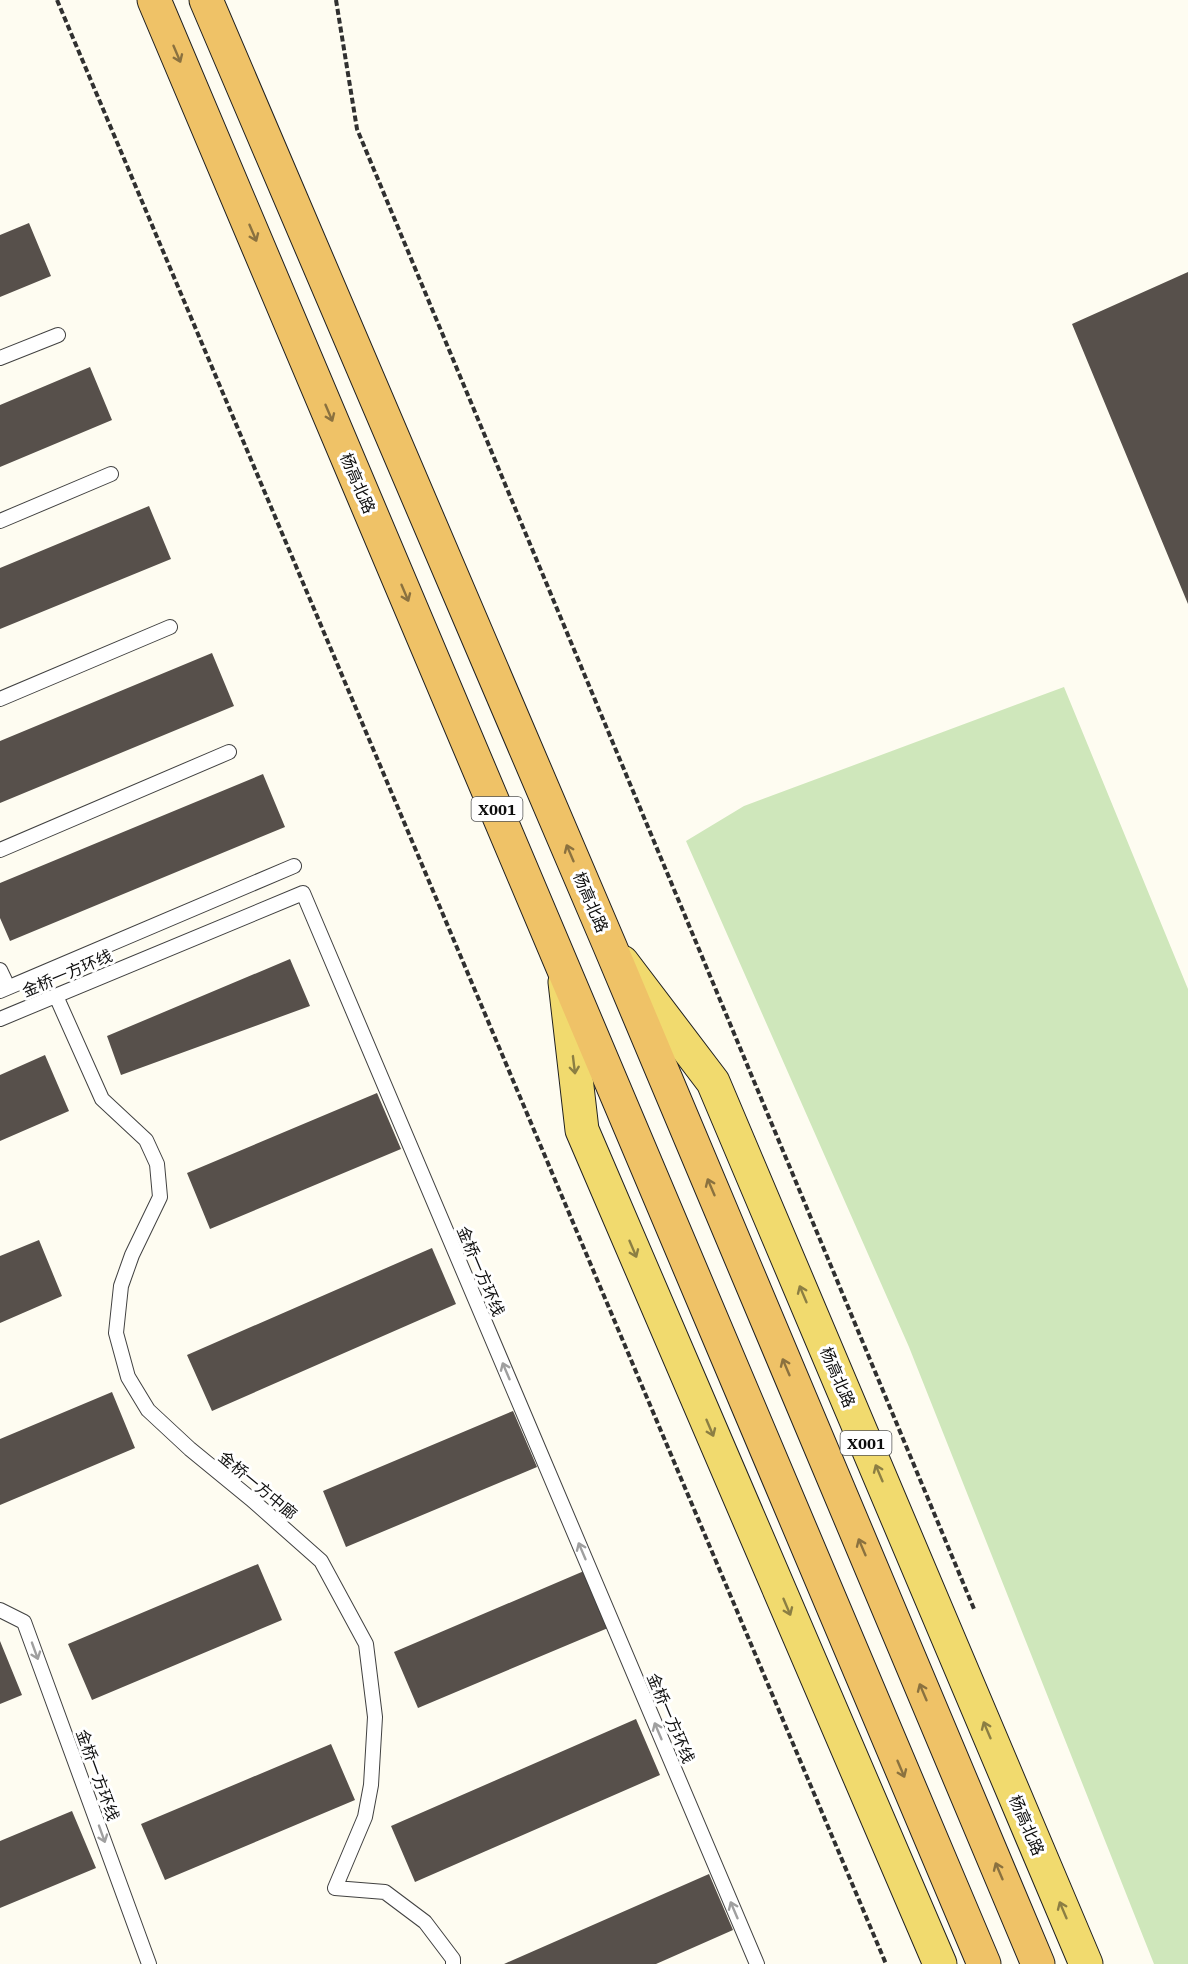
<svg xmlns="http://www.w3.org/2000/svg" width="1188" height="1964" viewBox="0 0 1188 1964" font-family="'IBM Plex Serif','Noto Sans SC',serif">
  <rect width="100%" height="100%" fill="#fefcf1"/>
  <path fill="#cfe7bb" d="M1064,687L1188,989V1964H1154L909,1347L686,841L744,806Z"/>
  <path fill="#57504b" d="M29,223L51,276L0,297V235Z
    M1188,272V604L1072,324Z
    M90,367L112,420L0,467V405Z
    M149,506L171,559L0,629V568Z
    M212,653L234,706L0,803V741Z
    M263,774L285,827L10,941L0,918V883Z
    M290,959L310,1006L121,1075L107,1036Z
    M45,1055L69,1111L0,1141V1075Z
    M377,1093L401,1149L210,1229L187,1173Z
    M39,1240L62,1296L0,1323V1256Z
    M432,1248L456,1304L212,1411L187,1355Z
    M112,1392L135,1448L0,1505V1439Z
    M513,1411L537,1467L346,1547L323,1491Z
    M258,1564L282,1620L92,1700L68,1644Z
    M584,1571L608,1628L418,1708L394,1652Z
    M0,1641L22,1695L0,1704Z
    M636,1719L660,1775L415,1882L391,1826Z
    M331,1744L355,1800L165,1880L141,1824Z
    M72,1811L96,1868L0,1908V1841Z
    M709,1874L733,1930L656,1964H504Z"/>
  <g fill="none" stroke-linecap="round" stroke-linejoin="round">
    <g stroke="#414141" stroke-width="16">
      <path id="service" d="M0,358L58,335
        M0,521L111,474
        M0,699L170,627
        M0,850L229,752
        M0,970L8,987
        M0,991L294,866
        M56,996L102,1099L146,1140L157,1164L160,1197L132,1255L121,1286L116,1333L128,1377L148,1410L190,1449L251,1499L321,1561L366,1644L375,1717L371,1785L365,1817L335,1888L385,1892L425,1922L453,1959V1964
        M0,1019L303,893L757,1964
        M0,1610L24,1622L149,1964"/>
    </g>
    <g stroke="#1f1f1f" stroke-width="35">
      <path id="primary" d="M622,962L713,1082L1086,1964
        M565,982L582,1130L940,1964"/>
    </g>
    <g stroke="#1f1f1f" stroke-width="35">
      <path id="trunk" d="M154,0L984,1964
        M206,0L609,944L1038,1964"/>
    </g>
    <path stroke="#303030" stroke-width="4" stroke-dasharray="6 3" stroke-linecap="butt" d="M57,0L886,1964
      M336,0L357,129L974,1609"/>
    <use href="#service" stroke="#fff" stroke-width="14"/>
    <use href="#primary" stroke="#f1da6e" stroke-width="33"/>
    <use href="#trunk" stroke="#efc267" stroke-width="33"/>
  </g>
  <defs><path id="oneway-shaft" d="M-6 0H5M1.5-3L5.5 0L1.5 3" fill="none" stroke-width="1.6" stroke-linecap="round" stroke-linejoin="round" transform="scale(1.5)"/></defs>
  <g stroke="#8a713f">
    <use href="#oneway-shaft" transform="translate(177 54) rotate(67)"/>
    <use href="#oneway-shaft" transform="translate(253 233) rotate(67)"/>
    <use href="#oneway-shaft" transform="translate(329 413) rotate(67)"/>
    <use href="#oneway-shaft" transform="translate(405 593) rotate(67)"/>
    <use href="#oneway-shaft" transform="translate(570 853) rotate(-113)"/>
    <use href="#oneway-shaft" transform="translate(711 1187) rotate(-113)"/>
    <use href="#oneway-shaft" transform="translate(786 1367) rotate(-113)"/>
    <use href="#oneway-shaft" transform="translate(862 1547) rotate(-113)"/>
    <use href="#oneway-shaft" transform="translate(923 1692) rotate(-113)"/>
    <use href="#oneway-shaft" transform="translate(901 1769) rotate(67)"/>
    <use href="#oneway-shaft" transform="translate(999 1871) rotate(-113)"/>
  </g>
  <g stroke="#8b7e43">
    <use href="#oneway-shaft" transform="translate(574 1065) rotate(83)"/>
    <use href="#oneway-shaft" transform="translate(633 1249) rotate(67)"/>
    <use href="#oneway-shaft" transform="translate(803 1294) rotate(-113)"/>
    <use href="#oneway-shaft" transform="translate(710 1428) rotate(67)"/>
    <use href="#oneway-shaft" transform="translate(879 1473) rotate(-113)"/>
    <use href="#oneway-shaft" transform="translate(787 1607) rotate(67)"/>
    <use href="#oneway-shaft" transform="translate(987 1730) rotate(-113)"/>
    <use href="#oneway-shaft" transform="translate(1063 1910) rotate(-113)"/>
  </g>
  <g stroke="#9f9f9f">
    <use href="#oneway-shaft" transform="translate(506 1371) rotate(-113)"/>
    <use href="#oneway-shaft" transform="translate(582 1551) rotate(-113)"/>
    <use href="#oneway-shaft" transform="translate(35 1651) rotate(70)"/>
    <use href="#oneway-shaft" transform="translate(658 1731) rotate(-113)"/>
    <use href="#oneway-shaft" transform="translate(102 1834) rotate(70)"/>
    <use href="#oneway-shaft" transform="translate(734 1910) rotate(-113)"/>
  </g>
  <g text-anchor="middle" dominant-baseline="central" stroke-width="6" stroke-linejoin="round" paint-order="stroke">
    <g fill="#fff" stroke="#565656" stroke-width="1.5">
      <rect x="471.5" y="797" width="51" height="24" rx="4.5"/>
      <rect x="840.5" y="1431" width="51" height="24" rx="4.5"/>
    </g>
    <g font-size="15" font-weight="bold" fill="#0e0e0e">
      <text x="497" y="809">X001</text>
      <text x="866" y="1443">X001</text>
    </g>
    <g font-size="16" fill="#0e0e0e" stroke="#fff">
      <text transform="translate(358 483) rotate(67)">杨高北路</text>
      <text transform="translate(591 902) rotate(67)">杨高北路</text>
      <text transform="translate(67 973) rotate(-23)">金桥一方环线</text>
      <text transform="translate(481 1271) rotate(67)">金桥一方环线</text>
      <text transform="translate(838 1377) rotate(67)">杨高北路</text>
      <text transform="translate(258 1485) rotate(40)">金桥一方中廊</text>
      <text transform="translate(671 1718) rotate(67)">金桥一方环线</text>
      <text transform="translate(98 1775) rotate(70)">金桥一方环线</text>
      <text transform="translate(1027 1825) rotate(67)">杨高北路</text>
    </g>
  </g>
</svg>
